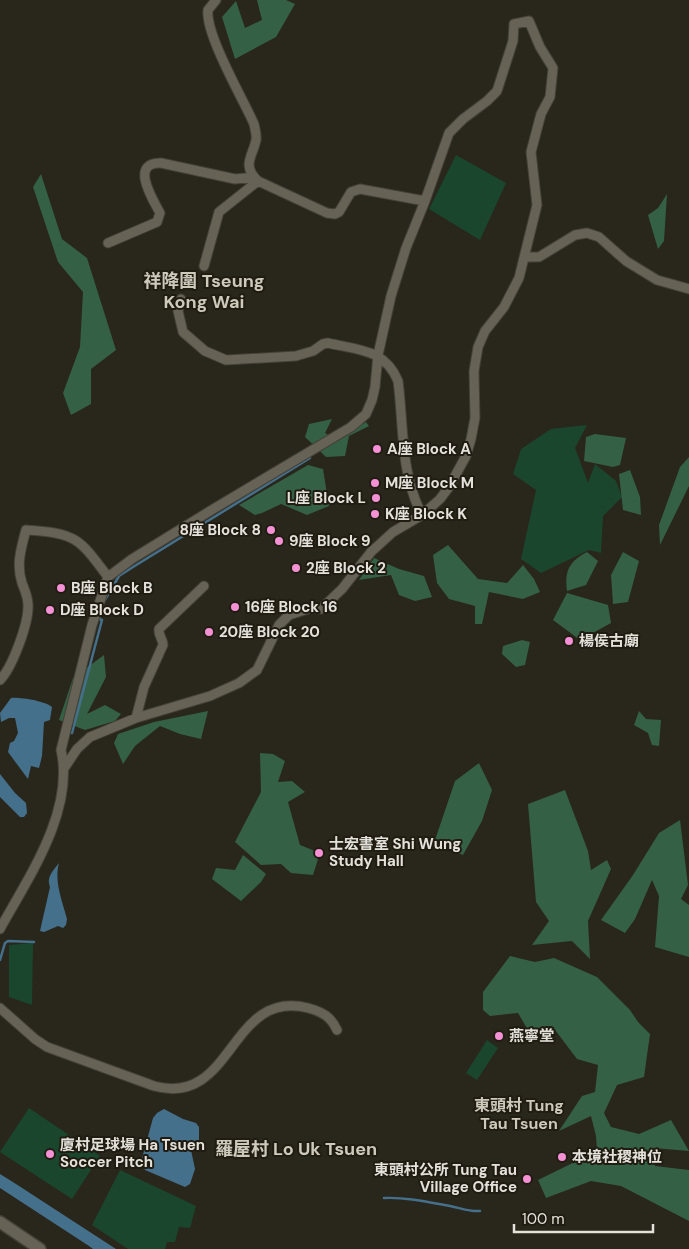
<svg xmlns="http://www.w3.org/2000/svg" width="689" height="1249" viewBox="0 0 689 1249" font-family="'DM Sans','Noto Sans SC',sans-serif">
  <rect width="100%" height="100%" fill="#29261b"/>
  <path fill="#1b462e" d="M456,155L506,183L480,240L429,209Z
    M587,425L575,448L588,483L595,464L616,481L622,497L603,516L601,553L589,550L541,573L521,559L536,490L513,474L521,449L551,429Z
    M33,943L32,1005L9,997V945Z
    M487,1040L498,1048L477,1080L466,1073Z
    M29,1108L100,1156L72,1199L0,1152Z
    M120,1170L196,1206L190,1228L179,1227L175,1242H167L165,1249H128L92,1225Z"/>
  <path fill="#346046" d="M257,0H286L295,4L276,37L235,59L222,17L236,1L245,28L262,20Z
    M41,174L62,239L87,258L116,350L91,369V404L71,415L63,393L80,347L83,292L58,262L33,187Z
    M667,194L664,241L658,249L648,215L658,208Z
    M332,419L325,433L337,440L366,422L369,426L349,436L345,456L326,457L305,437L309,424Z
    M595,434L626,438L620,465L613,467L584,461L586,437Z
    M689,457V486L660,545L659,525L680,467Z
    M308,465L323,469L329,506L307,515L281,504L262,513L255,515L239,505Z
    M630,470L640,497L641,515L623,510L619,474Z
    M448,545L478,579L507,583L523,565L534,579L540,592L523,599L489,592L482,624H475V606L449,599L437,583L433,555Z
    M587,552L598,561L586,585L567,591C564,570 570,561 587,552Z
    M623,552L639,561L628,602L613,604L611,575Z
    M374,558L399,569L424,576L432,597L415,601L399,595L391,575L359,580Z
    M567,593L608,605L611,623L580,640L553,620Z
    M522,640L530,642L525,665L516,667L502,654L503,646Z
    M104,655L106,677L87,714L105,705L121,714L115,721L85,730L59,720L73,678Z
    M208,711L201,739L180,734L160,726L135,746L123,764L114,743L118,734L154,722Z
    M639,711L646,719L661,720L659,746L652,745L648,733L634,725Z
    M260,753L273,754L285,761L278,782L292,781L305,792L288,802L300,845L320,853L313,875L291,873L281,864L261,865L235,842L261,792Z
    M479,763L492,790L482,821L463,855L434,843L455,781Z
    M565,790L588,851L591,870L607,860L611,869L588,921L590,959L572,941L532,945L549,921L536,902L528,804Z
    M680,820L688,885L681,899L689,905V957L655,947L659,896L652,880L635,919L625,933L601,920L633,875L659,833Z
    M243,855L266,874L261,882L241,901L212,879L216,868L235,870Z
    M510,956L535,962L554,958L597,977L630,1010L638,1022L650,1034L644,1077L617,1085L604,1113L611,1127L639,1134L671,1120L689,1151L654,1148L655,1166L689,1170V1221L621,1186L591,1181L546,1198L538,1180L597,1151L596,1136L591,1116L559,1131L582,1096L595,1092L598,1065L577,1059L552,1026L528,1030L518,1013L490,1016L483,1010V992Z"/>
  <path fill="#45708c" d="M11,698C20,697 45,701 52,707L50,720L44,722L42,756L39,768L31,766L28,779L8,752L10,743L14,741L18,733L15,718H9L1,722L0,713Z
    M0,774L15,793L26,803L27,813L24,817H20L0,797Z
    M59,863C54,882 62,900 67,919L66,925L63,928L58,926L44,932L40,931L50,887C46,877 53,871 59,863Z
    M164,1109L183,1119L196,1123L199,1127V1144L198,1146L192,1147L191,1150L195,1169L190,1184L185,1187L145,1170L141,1162L153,1118L157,1113Z
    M0,1174L16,1184L116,1249H93L89,1246L0,1188Z"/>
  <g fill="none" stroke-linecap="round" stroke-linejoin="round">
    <path stroke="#45708c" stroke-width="2.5" d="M102,605L119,576L133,567L310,458
      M72,733L102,620L99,619L101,611
      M0,960L5,943L8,941L34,942
      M384,1198C406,1197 428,1202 450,1206C461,1208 469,1212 480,1211"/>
    <g stroke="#444139" stroke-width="11">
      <path id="minor" d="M216,0L208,10C205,34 243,99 254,124C255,129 257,135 256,140C253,156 241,165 258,181L327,213L335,214L339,212L351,192L360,189L425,201
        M108,243L157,222L160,213C153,200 129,162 161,163L235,179L254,177
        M526,257H539L575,235L587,233L599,237L626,261L657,280L689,289
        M204,266L219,212L258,181
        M181,299L178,311L183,332L205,351L226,360L296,356L313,351L323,344L328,343C358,350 385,349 398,381C404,426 400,473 422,515
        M0,680C12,668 29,623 28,605C28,597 25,591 22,583C16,565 21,548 26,530C76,533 79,538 108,577
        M136,718L144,687L163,645C163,639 158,635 159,629L204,586
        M0,929C28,878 75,811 61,750L92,625L108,577L132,559L215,508L351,427L366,414L372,400L375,387L378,355L391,296L406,248L425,201L449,133L463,119L487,101L497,91L513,41L514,24L529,21L540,47L553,68L550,97L541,114L531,152L537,205L519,278L504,307L485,331L478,347L474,371L475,418L471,439L466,456L449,487L440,499L422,515L393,532L371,552L342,589L321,609L311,608L289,615L279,625L257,670L239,683L210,696L136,718L90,737L77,749L65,767
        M0,1008L35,1039L47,1047L154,1086C234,1108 229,988 308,1008C323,1012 331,1017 337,1030"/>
    </g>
    <g stroke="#444139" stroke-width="14">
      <path id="tertiary" d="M0,1222L40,1249"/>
    </g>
    <use href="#minor" stroke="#666256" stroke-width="9"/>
    <use href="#tertiary" stroke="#666256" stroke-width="11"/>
  </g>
  <g fill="#f491d4" stroke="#201c12" stroke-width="2">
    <circle cx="377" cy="449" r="5"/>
    <circle cx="375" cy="483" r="5"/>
    <circle cx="376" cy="498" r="5"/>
    <circle cx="375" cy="514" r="5"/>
    <circle cx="271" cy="530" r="5"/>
    <circle cx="279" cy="541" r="5"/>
    <circle cx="296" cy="568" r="5"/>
    <circle cx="61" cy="588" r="5"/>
    <circle cx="235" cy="607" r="5"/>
    <circle cx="50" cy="610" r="5"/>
    <circle cx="209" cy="632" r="5"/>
    <circle cx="569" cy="641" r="5"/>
    <circle cx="319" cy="853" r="5"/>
    <circle cx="499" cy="1036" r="5"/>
    <circle cx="50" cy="1154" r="5"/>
    <circle cx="562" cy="1157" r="5"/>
    <circle cx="527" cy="1179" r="5"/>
  </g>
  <g text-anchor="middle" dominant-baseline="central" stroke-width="4" stroke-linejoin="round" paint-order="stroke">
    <g font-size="15" font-weight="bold" fill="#e3e1da" stroke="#201c12" text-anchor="start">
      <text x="387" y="449">A座 Block A</text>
      <text x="385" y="483">M座 Block M</text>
      <text x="366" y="498" text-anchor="end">L座 Block L</text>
      <text x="385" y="514">K座 Block K</text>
      <text x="261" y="530" text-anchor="end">8座 Block 8</text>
      <text x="289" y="541">9座 Block 9</text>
      <text x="306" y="568">2座 Block 2</text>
      <text x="71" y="588">B座 Block B</text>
      <text x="245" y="607">16座 Block 16</text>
      <text x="60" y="610">D座 Block D</text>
      <text x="219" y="632">20座 Block 20</text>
      <text x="579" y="641">楊侯古廟</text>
      <text x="329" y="844">士宏書室 Shi Wung<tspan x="329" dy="17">Study Hall</tspan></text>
      <text x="509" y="1036">燕寧堂</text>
      <text x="60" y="1145">廈村足球場 Ha Tsuen<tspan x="60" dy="17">Soccer Pitch</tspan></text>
      <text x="572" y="1157">本境社稷神位</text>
      <text x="517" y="1170" text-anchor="end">東頭村公所 Tung Tau<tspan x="517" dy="17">Village Office</tspan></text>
    </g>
    <g font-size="16" font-weight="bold" fill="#cdc9bb" stroke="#201c12">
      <text x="519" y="1105">東頭村 Tung<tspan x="519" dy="18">Tau Tsuen</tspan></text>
    </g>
    <g font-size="18" font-weight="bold" fill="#cdc9bb" stroke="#201c12">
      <text x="204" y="281">祥降圍 Tseung<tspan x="204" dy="21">Kong Wai</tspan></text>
      <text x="296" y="1149">羅屋村 Lo Uk Tsuen</text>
    </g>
  </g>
  <path d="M514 1224v8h139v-8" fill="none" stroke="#e3e1da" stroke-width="2.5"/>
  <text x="522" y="1224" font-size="15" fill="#e3e1da" stroke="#201c12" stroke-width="4" paint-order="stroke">100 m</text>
</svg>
